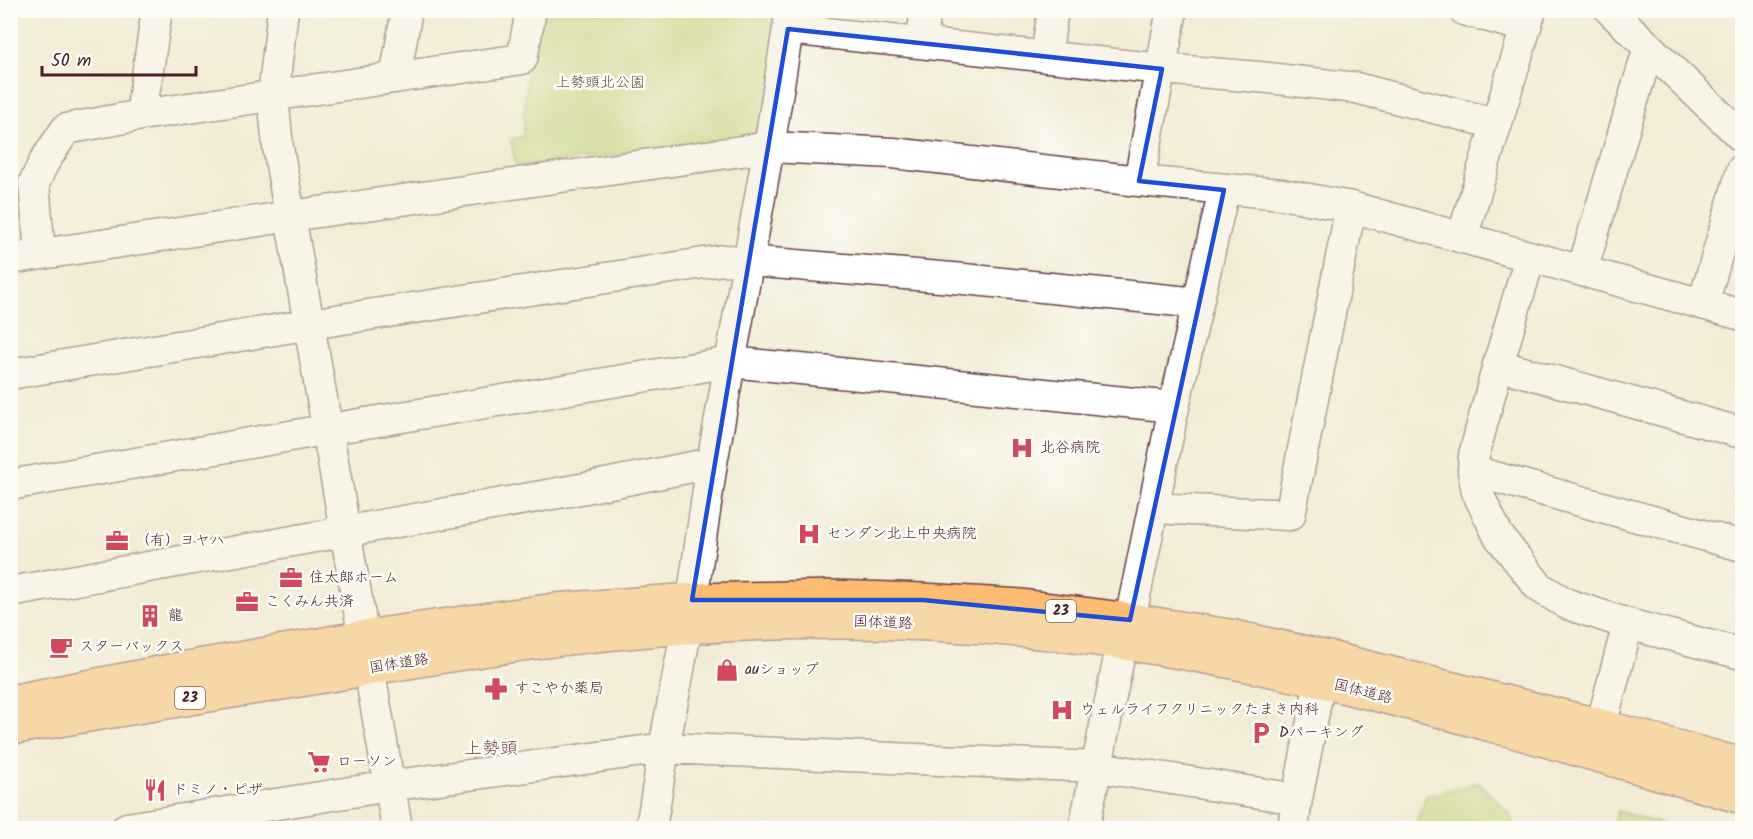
<svg xmlns="http://www.w3.org/2000/svg" width="1753" height="839" viewBox="0 0 1753 839" font-family="Kalam,'Klee One',sans-serif">
  <rect width="100%" height="100%" fill="#fdfcf7"/>
  <filter id="ink" filterUnits="userSpaceOnUse"><feTurbulence type="fractalNoise" baseFrequency=".0167" numOctaves="2"/><feDisplacementMap in="SourceGraphic" scale="12" xChannelSelector="R" yChannelSelector="G"/><feConvolveMatrix kernelMatrix="1 2 1 2 8 2 1 2 1" color-interpolation-filters="sRGB"/></filter>
  <filter id="wash" filterUnits="userSpaceOnUse"><feTurbulence type="fractalNoise" baseFrequency=".008" numOctaves="4" result="noise"/><feDisplacementMap in="SourceGraphic" scale="24" xChannelSelector="R" yChannelSelector="G"/><feGaussianBlur stdDeviation="1.35" result="paint"/><feColorMatrix in="noise" values="0 0 0 0 0 0 0 0 0 0 0 0 0 0 0 0 0 1.4 0 .05"/><feComposite in="paint" operator="in"/></filter>
  <g filter="url(#wash)">
    <rect width="100%" height="100%" fill="#f2ecd6"/>
    <path fill="#bed174" stroke="#847850" stroke-width="1.5" d="M536,11H786L765,127L752,139L516,167L511,140L523,136L527,64Z
      M1478,782L1511,815L1513,828H1414L1426,796Z
      M1617,811L1676,828H1612Z"/>
  </g>
  <g filter="url(#ink)">
    <g fill="none" stroke-linecap="round" stroke-linejoin="round">
      <g stroke="#633e45" stroke-width="33">
        <path id="minor" d="M283,10L273,96L278,147L397,828
          M1464,10L1526,27
          M1610,10L1742,137
          M788,29L1162,69L1259,77L1356,88L1497,124
          M921,43L926,10
          M1046,57L1053,10
          M395,78L407,10
          M141,115L157,10
          M1139,181L1172,10
          M1462,238L1531,10
          M40,254L34,183L44,162L66,129L141,115L522,59L531,10
          M1530,257L1498,365L1474,455L1473,471L1477,492L1498,535L1539,587L1567,604L1628,624L1742,654
          M10,259L291,216L769,147L893,153L1139,181L1282,194L1351,207L1742,315
          M1582,271L1649,47
          M1703,304L1742,170
          M1498,365L1742,433
          M10,374L323,322L723,260L749,261L964,279L1198,303
          M1473,471L1742,546
          M10,485L342,427L731,362L1174,407
          M1153,508L1290,515L1351,207
          M10,592L575,490L712,463
          M692,600L712,463L769,147L791,10
          M1130,620L1174,407L1224,190
          M1601,726L1628,624
          M127,828L389,786L664,748L1097,767L1297,799
          M651,828L664,748L687,627
          M1084,828L1122,643
          M1293,828L1297,799L1320,681"/>
      </g>
      <g stroke="#633e45" stroke-width="36">
        <path id="major" d="M10,702L175,670L365,637L554,610L692,600L831,597L923,600L1022,606L1130,620L1235,637L1333,659L1601,726L1742,765
          M10,728C121,710 232,692 342,673C415,661 487,648 560,639C712,621 867,616 1020,630C1267,653 1505,729 1742,797"/>
      </g>
      <use href="#minor" stroke="#fff" stroke-width="30"/>
      <use href="#major" stroke="#febc70" stroke-width="33"/>
    </g>
  </g>
  <path d="M0 0H1753V839H0ZM788,29L1162,69L1139,181L1224,190L1130,620L923,600H692Z" fill="#f2ecd6" fill-opacity=".55" fill-rule="evenodd"/>
  <path fill="none" stroke="#1d4ed8" stroke-width="4.5" stroke-linejoin="round" d="M788,29L1162,69L1139,181L1224,190L1130,620L923,600H692Z"/>
  <defs>
    <g id="hospital-bare" transform="scale(1.8)"><path d="M-5-5h3v3.5h4V-5h3V5h-3V1.5h-4V5h-3Z" fill="#d1495b" stroke="#fdfcf7" stroke-width="2.5" paint-order="stroke"/></g>
    <g id="office-bare" transform="scale(1.8)"><path d="M-6-3h4V-5.5h4V-3h4V5H-6ZM-1-4.5V-3h2v-1.5ZM-6 0V1H6V0Z" fill="#d1495b" stroke="#fdfcf7" stroke-width="2.5" paint-order="stroke"/></g>
    <g id="building-bare" transform="scale(1.8)"><path d="M-4-6H4V6H1V3H-1V6H-4ZM-2.5-4.3h1.7v1.8h-1.7ZM.8-4.3h1.7v1.8H.8ZM-2.5-1h1.7V.8h-1.7ZM.8-1h1.7V.8H.8Z" fill="#d1495b" stroke="#fdfcf7" stroke-width="2.5" paint-order="stroke"/></g>
    <g id="cafe-bare" transform="scale(1.8)"><path d="M-5.5-4.5H6V0H3Q3 3.5 0 3.5H-2.5Q-5.5 3.5-5.5 0ZM3-3.2v2h1.7v-2ZM-6 4.5H4V6H-6Z" fill="#d1495b" stroke="#fdfcf7" stroke-width="2.5" paint-order="stroke"/></g>
    <g id="shop-bare" transform="scale(1.8)"><path d="M-5-2.5h2.3a2.7 3.5 0 0 1 5.4 0H5L5.5 6h-11ZM-1.5-2.5h3a1.5 2.3 0 0 0-3 0Z" fill="#d1495b" stroke="#fdfcf7" stroke-width="2.5" paint-order="stroke"/></g>
    <g id="pharmacy-bare" transform="scale(1.8)"><path d="M-2-6h4v4h4v4h-4v4h-4v-4h-4v-4h4Z" fill="#d1495b" stroke="#fdfcf7" stroke-width="2.5" paint-order="stroke"/></g>
    <g id="parking-bare" transform="scale(1.8)"><path d="M-3.5-5.5H1a3.5 3.5 0 0 1 0 7H-1V5.5H-3.5ZM-1-3.4V-.6H.8a1.4 1.4 0 0 0 0-2.8Z" fill="#d1495b" stroke="#fdfcf7" stroke-width="2.5" paint-order="stroke"/></g>
    <g id="supermarket-bare" transform="scale(1.8)"><path d="M-6-5.5h2.5l.6 2H6L4.5 2H-2.5L-4.4-4H-6ZM-1.5 3.2a1.3 1.3 0 1 0 .1 0ZM3 3.2a1.3 1.3 0 1 0 .1 0Z" fill="#d1495b" stroke="#fdfcf7" stroke-width="2.5" paint-order="stroke"/></g>
    <g id="restaurant-bare" transform="scale(1.8)"><path d="M-5-6h1v4h1v-4h1v4h1v-4h1v5L-1.5 .5V6h-2V.5L-5-1ZM5-6V6H3V1.5H1.5Q1.5-4 5-6Z" fill="#d1495b" stroke="#fdfcf7" stroke-width="2.5" paint-order="stroke"/></g>
  </defs>
  <g fill-rule="evenodd">
    <use href="#hospital-bare" x="1022" y="448"/>
    <use href="#hospital-bare" x="809" y="534"/>
    <use href="#office-bare" x="117" y="541"/>
    <use href="#office-bare" x="291" y="578"/>
    <use href="#office-bare" x="247" y="602"/>
    <use href="#building-bare" x="150" y="616"/>
    <use href="#cafe-bare" x="61" y="647"/>
    <use href="#shop-bare" x="727" y="670"/>
    <use href="#pharmacy-bare" x="496" y="689"/>
    <use href="#hospital-bare" x="1062" y="710"/>
    <use href="#parking-bare" x="1261" y="733"/>
    <use href="#supermarket-bare" x="319" y="762"/>
    <use href="#restaurant-bare" x="155" y="790"/>
  </g>
  <g text-anchor="middle" dominant-baseline="central" stroke-width="5" stroke-linejoin="round" paint-order="stroke">
    <g fill="#fdfcf7" stroke="#806168" stroke-width="1.5">
      <rect x="1046" y="600" width="30" height="22" rx="4.5"/>
      <rect x="175" y="687" width="30" height="22" rx="4.5"/>
    </g>
    <g font-size="14" font-weight="bold" fill="#4a1f2b">
      <text x="1061" y="611">23</text>
      <text x="190" y="698">23</text>
    </g>
    <g font-size="15" fill="#6d5441" stroke="#fdfcf7">
      <text x="600" y="83">上勢頭北公園</text>
    </g>
    <g font-size="15" fill="#4a1f2b" stroke="#fdfcf7" text-anchor="start">
      <text x="1040" y="448">北谷病院</text>
      <text x="827" y="534">センダン北上中央病院</text>
      <text x="135" y="541">（有）ヨヤハ</text>
      <text x="309" y="578">住太郎ホーム</text>
      <text x="265" y="602">こくみん共済</text>
      <text x="168" y="616">龍</text>
      <text x="79" y="647">スターバックス</text>
      <text x="745" y="670">auショップ</text>
      <text x="514" y="689">すこやか薬局</text>
      <text x="1080" y="710">ウェルライフクリニックたまき内科</text>
      <text x="1279" y="733">Dパーキング</text>
      <text x="337" y="762">ローソン</text>
      <text x="173" y="790">ドミノ・ピザ</text>
    </g>
    <g font-size="15" fill="#4a1f2b" stroke="#fdfcf7">
      <text transform="translate(883 623) rotate(2)">国体道路</text>
      <text transform="translate(399 664) rotate(-9)">国体道路</text>
      <text transform="translate(1363 692) rotate(14)">国体道路</text>
    </g>
    <g font-size="18" fill="#804e54" stroke="#fdfcf7">
      <text x="491" y="749">上勢頭</text>
    </g>
  </g>
  <rect width="1753" height="839" fill="none" stroke="#fdfcf7" stroke-width="36"/>
  <path d="M42 66v9h154v-9" fill="none" stroke="#4a1f2b" stroke-width="3"/>
  <text x="51" y="66" font-size="18" fill="#4a1f2b" stroke="#fdfcf7" stroke-width="4.5" paint-order="stroke">50 m</text>
</svg>
